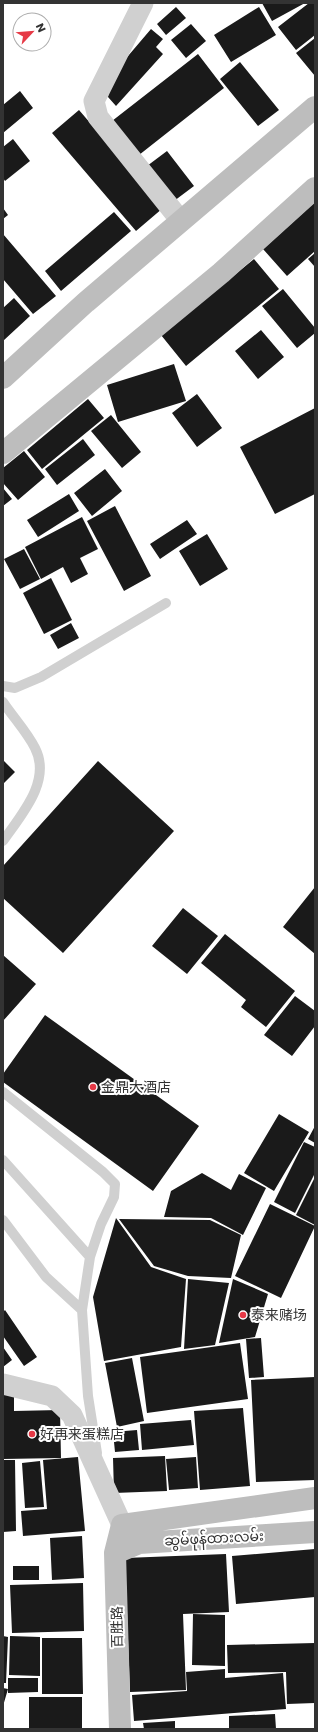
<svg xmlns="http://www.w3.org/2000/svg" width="318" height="1732" viewBox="0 0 318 1732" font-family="Poppins,'Noto Sans SC','Noto Sans Myanmar',sans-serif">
  <rect width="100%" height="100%" fill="#fff"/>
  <path fill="#1a1a1a" d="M262,3H305L272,21Z
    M309,3H315V35L296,50L278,27Z
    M176,7L186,18L166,35L157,24Z
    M259,7L276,35L231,62L214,35Z
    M191,24L206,41L186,58L171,40Z
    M151,29L163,39L156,47L163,54L116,106L108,97L111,76Z
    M315,38V76L296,53Z
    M198,54L224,88L139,155L112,121Z
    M240,62L279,110L258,126L220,79Z
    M20,91L33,108L3,133V105Z
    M79,110L163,208L136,231L52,133Z
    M13,139L30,161L5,181L3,178V147Z
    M167,151L194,186L174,201L147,166Z
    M315,202V251L287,276L263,249Z
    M3,208L8,215L3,219Z
    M114,212L131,231L61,291L45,271Z
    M3,234L56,296L33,314L3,279Z
    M315,253V267L308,259Z
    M254,259L279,289L186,366L161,335Z
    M283,289L315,328V333L297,348L262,306Z
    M14,298L30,316L3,341V308Z
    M261,330L284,357L258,379L235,351Z
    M174,364L186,401L118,422L107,385Z
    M197,394L222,428L197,447L172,413Z
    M88,399L104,418L42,469L27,450Z
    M315,408V494L275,514L240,447Z
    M111,415L141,452L122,468L91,431Z
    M83,439L95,455L57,485L45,469Z
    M24,451L45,477L18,500L3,483V468Z
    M105,469L122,491L92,516L74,493Z
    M3,488L12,499L3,506Z
    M69,494L79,511L38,537L27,520Z
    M115,506L151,576L124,591L87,521Z
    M82,517L98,549L80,558L88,574L71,583L63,567L41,579L25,547Z
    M187,520L197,534L160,559L150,544Z
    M207,534L228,569L200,586L179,551Z
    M24,549L40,579L20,589L4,559Z
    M51,578L72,620L44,634L23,593Z
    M71,623L79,638L58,649L50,635Z
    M3,760L15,772L3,784Z
    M98,761L174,831L63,953L3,898V866Z
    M315,887V954L283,927Z
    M183,908L218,936L187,974L152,946Z
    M225,934L295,991L266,1027L241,1007L246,1000L201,963Z
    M3,955L36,984L3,1021Z
    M295,996L315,1011V1026L292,1056L264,1035Z
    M45,1015L199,1126L153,1191L3,1082V1074Z
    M279,1114L309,1132L274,1191L244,1173Z
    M315,1126V1143L308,1139Z
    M304,1142L315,1147V1173L295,1213L274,1202Z
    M202,1173L231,1190L239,1174L266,1188L243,1235L211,1218L164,1217L171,1191Z
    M315,1177V1225L296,1215Z
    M270,1204L315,1226L281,1298L235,1276Z
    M116,1218L151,1267L186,1279L181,1347L104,1361L93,1297Z
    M119,1219L210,1220L241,1235L231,1278L188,1276L154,1266Z
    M188,1279L229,1283L215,1345L184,1349Z
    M233,1279L268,1294L255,1337L219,1343Z
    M5,1310L37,1357L24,1366L3,1336V1312Z
    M261,1338L264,1377L249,1378L246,1339Z
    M240,1343L248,1399L147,1413L140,1357Z
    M3,1347L12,1360L3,1367Z
    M132,1358L144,1421L117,1427L105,1363Z
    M315,1377V1480L256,1482L251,1380Z
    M3,1391H14V1411L60,1410L61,1458L3,1459Z
    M243,1408L250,1486L200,1490L194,1411Z
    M191,1420L194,1445L142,1450L140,1424Z
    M137,1430L139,1450L115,1452L113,1432Z
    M165,1456L167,1491L114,1493L113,1458Z
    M78,1457L85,1531L23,1536L21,1511L47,1509L43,1460Z
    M196,1457L198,1488L169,1490L166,1459Z
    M3,1460H15L16,1531L3,1532Z
    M40,1461L44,1507L25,1508L22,1463Z
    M82,1536L84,1578L52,1580L50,1538Z
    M315,1549V1597L236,1604L232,1556Z
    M226,1554L229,1612L183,1614L186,1690L130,1692L125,1558Z
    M13,1566H39V1580H13Z
    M83,1583L84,1631L12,1633L10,1585Z
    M193,1614L225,1615V1666L192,1665Z
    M3,1636L8,1637L6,1683H3Z
    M10,1636L40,1637V1676L9,1675Z
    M42,1638H82L83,1694H42Z
    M315,1643V1703L287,1704L286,1672L228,1673L227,1645Z
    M225,1669V1678L283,1673L286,1709L134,1721L132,1695L187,1691L186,1672Z
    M8,1678H38V1692L8,1693V1689L3,1706V1688L8,1689Z
    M29,1697H82V1729H29Z
    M275,1714L276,1729H229V1716Z
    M175,1721V1729H144L143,1723Z"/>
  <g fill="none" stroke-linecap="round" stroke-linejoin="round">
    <path stroke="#d0d0d0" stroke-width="10" d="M3,686L15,688L41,677L166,603
      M3,702C13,717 27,732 35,748C52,781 21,815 3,841
      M3,1092L103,1172L115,1184L114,1197L101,1224L90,1257L82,1310L88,1396L97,1453
      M3,1160L90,1257
      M3,1220L46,1277L82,1310"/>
    <path stroke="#d0d0d0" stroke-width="21" d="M143,3L94,101L98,117L181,221
      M3,1384L52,1396L72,1415L122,1525L135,1538"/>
    <path stroke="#bdbdbd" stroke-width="22" d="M3,378L86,302L315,107
      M3,453L221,273L315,188
      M115,1553L139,1543L315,1532
      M120,1729L115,1553L122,1525L315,1498"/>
  </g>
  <g fill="#e63946" stroke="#fff" stroke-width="1.5">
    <circle cx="93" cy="1087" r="4"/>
    <circle cx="243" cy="1315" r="4"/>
    <circle cx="32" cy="1434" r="4"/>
  </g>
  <g text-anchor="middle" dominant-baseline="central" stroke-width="4" stroke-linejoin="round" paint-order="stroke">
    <g font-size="14" fill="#333" stroke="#fff" text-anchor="start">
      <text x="101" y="1087">金鼎大酒店</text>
      <text x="251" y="1315">泰来赌场</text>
      <text x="40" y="1434">好再来蛋糕店</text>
    </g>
    <g font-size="14" fill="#333" stroke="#fff">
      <text transform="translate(214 1538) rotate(-3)">ဆွမ်ဖုန်ထားလမ်း</text>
      <text transform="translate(117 1627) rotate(-91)">百胜路</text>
    </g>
  </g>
  <rect width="318" height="1732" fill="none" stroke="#333333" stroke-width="8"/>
  <g transform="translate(32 32) rotate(64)"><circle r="19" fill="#ffffff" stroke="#adadad"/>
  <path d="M0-3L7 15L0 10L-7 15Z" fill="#e63946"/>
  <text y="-6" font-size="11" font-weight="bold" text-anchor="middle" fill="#333333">N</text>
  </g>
</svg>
